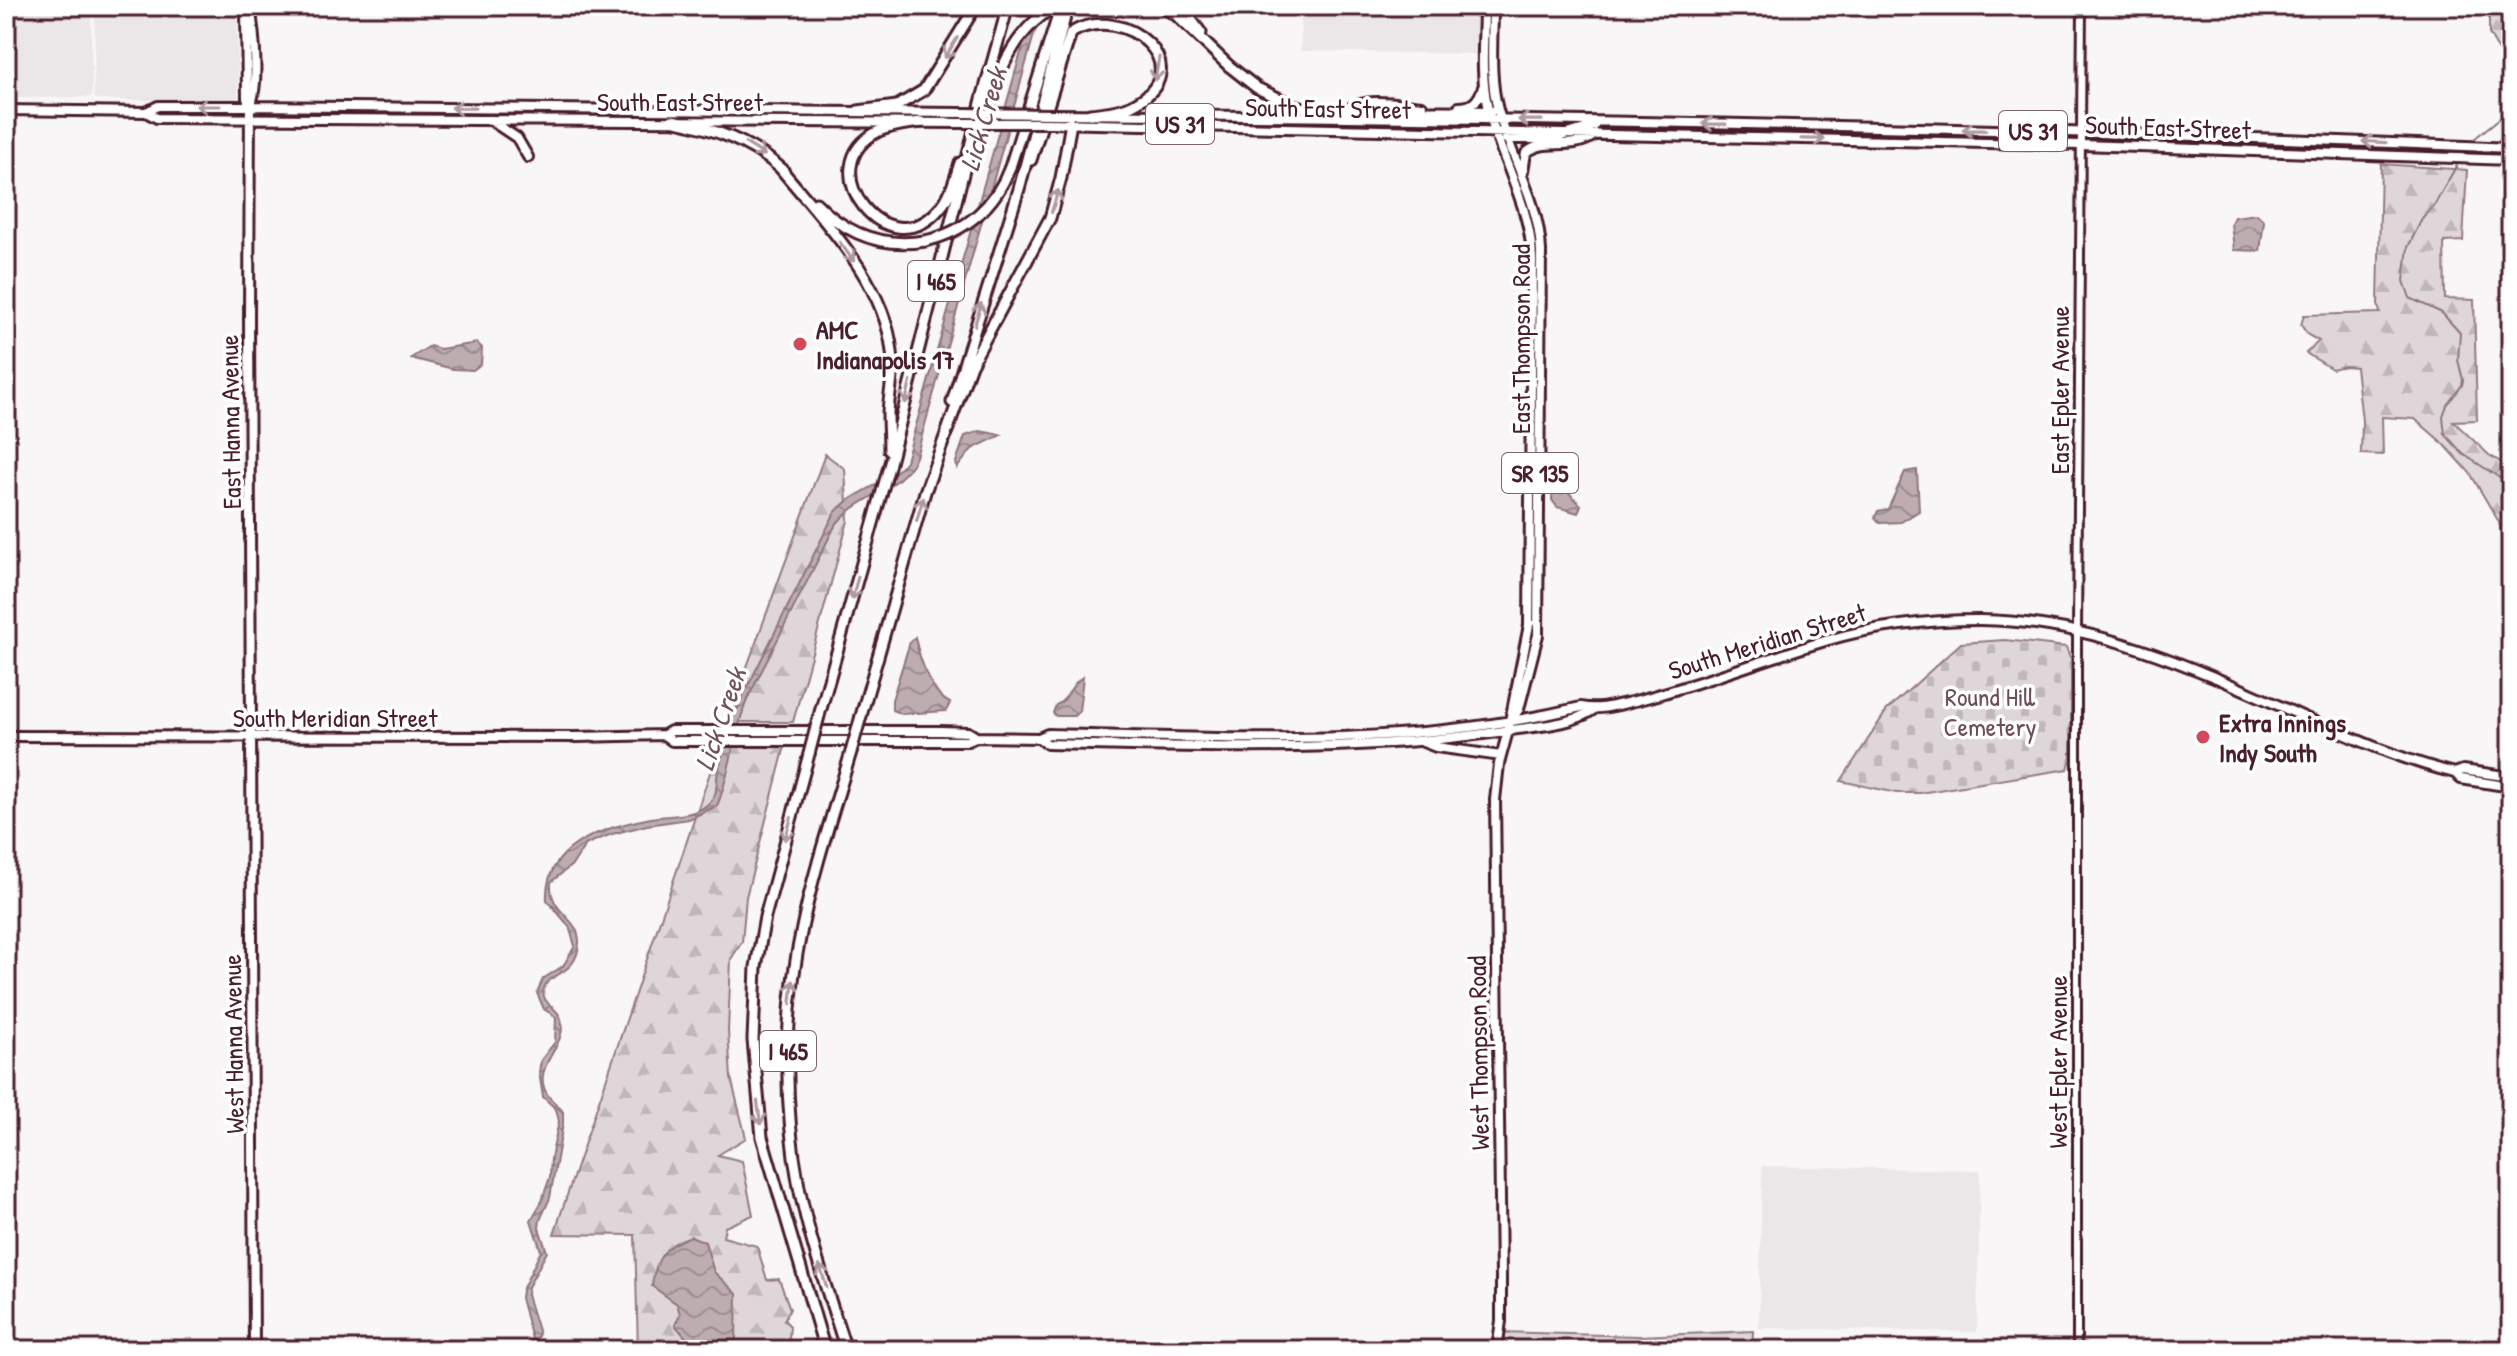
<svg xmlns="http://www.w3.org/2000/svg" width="2517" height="1356" viewBox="0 0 2517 1356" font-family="'Patrick Hand',sans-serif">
  <defs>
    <pattern id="forest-firs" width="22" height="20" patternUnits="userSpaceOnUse" patternTransform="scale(2)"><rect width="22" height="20" fill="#ded6d9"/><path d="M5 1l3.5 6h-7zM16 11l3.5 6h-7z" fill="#c0b7ba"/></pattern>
    <pattern id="cemetery-stones" width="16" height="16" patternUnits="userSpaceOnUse" patternTransform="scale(2)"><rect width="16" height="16" fill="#ded6d9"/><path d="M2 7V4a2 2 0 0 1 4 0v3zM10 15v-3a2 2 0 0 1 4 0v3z" fill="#c0b7ba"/></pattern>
    <pattern id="water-waves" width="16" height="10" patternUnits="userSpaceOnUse" patternTransform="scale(2)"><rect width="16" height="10" fill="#bdadb0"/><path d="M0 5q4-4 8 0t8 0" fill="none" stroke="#9c8c8f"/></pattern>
  </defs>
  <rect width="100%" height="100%" fill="#f8f6f7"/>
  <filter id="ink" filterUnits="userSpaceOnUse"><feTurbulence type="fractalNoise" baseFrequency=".0125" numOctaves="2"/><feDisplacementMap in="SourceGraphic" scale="16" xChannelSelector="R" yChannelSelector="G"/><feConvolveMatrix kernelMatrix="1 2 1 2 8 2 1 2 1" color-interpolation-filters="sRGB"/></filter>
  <g filter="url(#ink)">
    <path fill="#ebe6e8" d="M6,6H91L92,95L90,97L6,98Z
      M95,6H237L238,98L232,100H103L94,98Z
      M1301,7L1478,10L1477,54L1301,51Z
      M1762,1166L1980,1170L1977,1332L1759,1328Z"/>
    <path fill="url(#forest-firs)" stroke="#947a82" stroke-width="2" d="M2489,6H2511V72L2489,34Z
      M2381,164L2467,170L2463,241L2444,242L2445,299L2474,300L2477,420L2453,421L2489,455L2511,468V592L2499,522L2470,473L2445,445L2415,419L2382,417L2383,455L2361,454L2362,421L2356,367L2345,366L2332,369L2306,353L2319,341L2308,335L2301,325L2304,315L2380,313L2378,304Z
      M825,454L845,469L848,521L793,722H741L729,716Z
      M719,746H785L746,897L742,942L731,959L728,1031L731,1078L746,1138L718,1155L742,1161L753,1215L725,1227L723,1237L757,1246L767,1280L779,1279L790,1309L784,1320L790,1326L788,1350H651L649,1344L648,1350H638L635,1235L554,1234Z
      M1753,1331L1752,1350H1502V1332L1639,1336Z"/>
    <path fill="url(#cemetery-stones)" stroke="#947a82" stroke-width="2" d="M2005,640L2066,647L2071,659V759L2068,769L1920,793H1897L1841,781L1887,710L1961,643Z"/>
    <path fill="url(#water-waves)" stroke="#8f747b" stroke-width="2" d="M1034,6H1042L916,457C900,492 856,496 835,526L747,700C733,734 731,772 717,806L689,819L647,825L612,834L594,841L585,845L573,864L551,882C549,914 578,916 579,941C579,975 548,973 544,988C540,1004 558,1007 561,1019C569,1046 530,1066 547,1094C551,1101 559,1105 563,1112V1124L550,1198L540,1220L539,1228L547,1252L528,1287L527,1295L539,1334L531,1350H520L532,1339L521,1298L522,1290L541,1251L531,1220L541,1203L550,1177L551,1158L559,1121L556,1109L543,1097L539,1072L541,1060L555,1042L556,1017L544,1009L537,993L543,979L563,966L575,946L569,926L547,900C544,846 602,828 646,819C667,814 696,819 711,801C719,792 715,783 718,772C722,756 726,741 729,724L834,514C853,490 888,486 906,461Z
      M2257,214L2264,221L2260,251L2234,250L2231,223L2234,217Z
      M477,343L482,348L481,364L473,370L453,369L411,358L430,346L440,349Z
      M980,431L1001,435L972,449L957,468L956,462L965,436Z
      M1917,470L1919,511L1901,522L1880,523L1875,517L1878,511L1888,509L1905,472Z
      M1553,481L1558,482L1581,505L1578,513L1557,507L1552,500Z
      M915,637C919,657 931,695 950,703L946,711L902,714L892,710V700L910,642Z
      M1083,677L1079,711L1074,716H1056L1053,713L1056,705C1069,700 1070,683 1083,677Z
      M691,1236L705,1242L714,1272L737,1294L736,1339L718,1350L693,1346L675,1325L680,1314L677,1304L652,1286C655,1259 664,1245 691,1236Z"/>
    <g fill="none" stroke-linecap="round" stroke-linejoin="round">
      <path stroke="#8f747b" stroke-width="2" d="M2505,6L2508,37L2511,40
        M2469,143L2511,109
        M2458,163L2435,204L2422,219L2408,247L2404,281L2410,298L2442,313L2460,333L2458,360L2463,380L2462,385L2447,405L2443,416L2445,434L2463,454L2500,478L2511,482"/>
      <g stroke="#4a1f2b" stroke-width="12">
        <path id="minor" d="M2077,1350V630L2082,6"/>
      </g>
      <g stroke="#4a1f2b" stroke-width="14">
        <path id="major" d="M250,6C254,31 260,84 250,106L249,318L254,1350
          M1484,6C1484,38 1480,73 1487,105C1499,157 1531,205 1532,259L1529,625L1508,731L1499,764L1495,800L1501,1277V1321L1497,1350
          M1493,6C1493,40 1489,77 1498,110C1511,158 1539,201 1541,251L1538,635L1519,709L1511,720
          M246,8L247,98L250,106
          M1459,107C1473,107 1479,100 1483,87
          M6,110L146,112L158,106H250L960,113
          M146,112L157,118L958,123
          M1053,114C1539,118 2025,127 2511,148
          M1367,115L1386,110L1492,111
          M1342,116C1358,94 1398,104 1422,106
          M490,120L517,138L528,157
          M1050,123L2081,145L2511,160
          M1506,139H1552L1594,126
          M1523,171L1526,153C1546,136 1571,153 1596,134
          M664,735L672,741H968L976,737
          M6,736L577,737L664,735L671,731H941L968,732L976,737L1039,738L1048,734C1225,738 1408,749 1581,707C1599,711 1617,705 1635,701C1699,685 1761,660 1825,641C1875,626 1928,620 1980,620C2100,621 2206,673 2313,721C2360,741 2405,761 2455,773L2461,779L2511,787
          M1039,738L1047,744C1202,747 1358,754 1511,730C1538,726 1571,725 1593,710
          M1423,742L1436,747L1501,756
          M2455,773L2463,770L2511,777"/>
      </g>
      <g stroke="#4a1f2b" stroke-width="15">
        <path id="highway" d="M1161,6L1176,15L1229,66L1257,88L1293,105L1337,116
          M1181,6L1201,33
          M858,111L897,106L924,90L976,6
          M672,120C714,129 750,141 783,170
          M921,122C907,124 892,125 879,131C807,167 889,270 940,208C951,196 955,178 960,163
          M974,152C992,98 1002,36 1056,6
          M1031,160L1071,33C1125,0 1203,70 1132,105C1119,112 1104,112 1090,114
          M1010,167L1061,6
          M781,169C824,221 885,282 892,352C895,373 889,392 888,413C888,425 889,438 889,450
          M816,203C846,234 883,248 925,241
          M952,402L1019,189L1068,6
          M819,716L890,463L982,99L1008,6
          M861,716L925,492L971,365L1050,218L1061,178L1071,123
          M809,754L765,917L756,967L753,1040L762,1137L825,1350
          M846,1350C829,1296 810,1242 799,1187C783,1102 784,1012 802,928C814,868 834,810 851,752"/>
      </g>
      <use href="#minor" stroke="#fff" stroke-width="6"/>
      <use href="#major" stroke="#fff" stroke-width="8"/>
      <use href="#highway" stroke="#fff" stroke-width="9"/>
      <g stroke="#4a1f2b" stroke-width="14" stroke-linecap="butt">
        <path id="major-bridge" d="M960,113L1053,114
          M958,123H1050"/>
      </g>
      <g stroke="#4a1f2b" stroke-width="15" stroke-linecap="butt">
        <path id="highway-bridge" d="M925,241C966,232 996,205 1010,167
          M851,752L861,716
          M809,754L819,716"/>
      </g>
      <use href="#major-bridge" stroke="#fff" stroke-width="8"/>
      <use href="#highway-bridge" stroke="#fff" stroke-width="9"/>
    </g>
    <defs><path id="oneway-shaft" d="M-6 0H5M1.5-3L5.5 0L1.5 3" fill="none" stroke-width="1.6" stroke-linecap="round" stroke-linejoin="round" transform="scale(2)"/></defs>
    <g stroke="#ae9aa0">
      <use href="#oneway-shaft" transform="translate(951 48) rotate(121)"/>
      <use href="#oneway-shaft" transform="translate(1157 69) rotate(100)"/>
      <use href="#oneway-shaft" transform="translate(208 106) rotate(-180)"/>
      <use href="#oneway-shaft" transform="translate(463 108) rotate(-179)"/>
      <use href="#oneway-shaft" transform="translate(1530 120) rotate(-179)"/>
      <use href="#oneway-shaft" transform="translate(1714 124) rotate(-179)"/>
      <use href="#oneway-shaft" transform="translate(1974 130) rotate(-179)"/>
      <use href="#oneway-shaft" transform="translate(1813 139) rotate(1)"/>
      <use href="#oneway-shaft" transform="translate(2374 142) rotate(-177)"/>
      <use href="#oneway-shaft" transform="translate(755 149) rotate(32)"/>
      <use href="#oneway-shaft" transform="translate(1055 201) rotate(-73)"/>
      <use href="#oneway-shaft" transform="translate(847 252) rotate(54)"/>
      <use href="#oneway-shaft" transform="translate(978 314) rotate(-73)"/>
      <use href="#oneway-shaft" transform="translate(908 392) rotate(104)"/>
      <use href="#oneway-shaft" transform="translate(920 509) rotate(-74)"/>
      <use href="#oneway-shaft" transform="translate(855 588) rotate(105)"/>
      <use href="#oneway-shaft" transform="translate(788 829) rotate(106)"/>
      <use href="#oneway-shaft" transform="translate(792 992) rotate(-84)"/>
      <use href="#oneway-shaft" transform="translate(759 1113) rotate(83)"/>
      <use href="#oneway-shaft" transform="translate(823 1276) rotate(-108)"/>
    </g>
  </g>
  <g fill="#d1495b" stroke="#fff" stroke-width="3">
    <circle cx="800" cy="344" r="8"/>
    <circle cx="2203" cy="737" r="8"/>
  </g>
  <g text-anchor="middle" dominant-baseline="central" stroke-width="7" stroke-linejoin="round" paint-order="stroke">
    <g fill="#fff" stroke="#80626b" stroke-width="2">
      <rect x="1146" y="104" width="68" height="40" rx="6"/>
      <rect x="1999" y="111" width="68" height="40" rx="6"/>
      <rect x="908" y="261" width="56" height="40" rx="6"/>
      <rect x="1502" y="453" width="76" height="40" rx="6"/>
      <rect x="760" y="1031" width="56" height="40" rx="6"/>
    </g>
    <g font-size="24" font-weight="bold" fill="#4a1f2b">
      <text x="1180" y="124">US 31</text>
      <text x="2033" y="131">US 31</text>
      <text x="936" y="281">I 465</text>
      <text x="1540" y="473">SR 135</text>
      <text x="788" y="1051">I 465</text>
    </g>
    <g font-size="26" fill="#4a1f2b" stroke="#fff">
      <text x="680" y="101">South East Street</text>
      <text transform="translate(1328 108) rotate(1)">South East Street</text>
      <text transform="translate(2168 127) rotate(2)">South East Street</text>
      <text transform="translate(1520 339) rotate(-90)">East Thompson Road</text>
      <text transform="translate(2059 390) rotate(-90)">East Epler Avenue</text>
      <text transform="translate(230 422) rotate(-91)">East Hanna Avenue</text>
      <text transform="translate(1767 641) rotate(-17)">South Meridian Street</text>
      <text x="335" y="717">South Meridian Street</text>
      <text transform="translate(233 1044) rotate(-91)">West Hanna Avenue</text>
      <text transform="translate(1478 1053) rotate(-91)">West Thompson Road</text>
      <text transform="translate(2057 1062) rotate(-90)">West Epler Avenue</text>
    </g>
    <g font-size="26" font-weight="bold" fill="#4a1f2b" stroke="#fff" text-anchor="start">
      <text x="816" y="329">AMC<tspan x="816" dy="30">Indianapolis 17</tspan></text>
      <text x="2219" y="722">Extra Innings<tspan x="2219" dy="30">Indy South</tspan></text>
    </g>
    <g font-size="26" fill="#6f4d56" stroke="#fff">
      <text x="1990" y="696">Round Hill<tspan x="1990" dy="30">Cemetery</tspan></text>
    </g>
    <g font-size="28" font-style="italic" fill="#72515a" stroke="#fff">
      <text transform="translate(983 119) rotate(-74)">Lick Creek</text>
      <text transform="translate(720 719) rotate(-71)">Lick Creek</text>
    </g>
  </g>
  <rect width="2517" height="1356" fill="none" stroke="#fff" stroke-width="32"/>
  <rect x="16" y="16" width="2485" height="1324" fill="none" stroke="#4a1f2b" stroke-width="3" filter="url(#ink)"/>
</svg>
